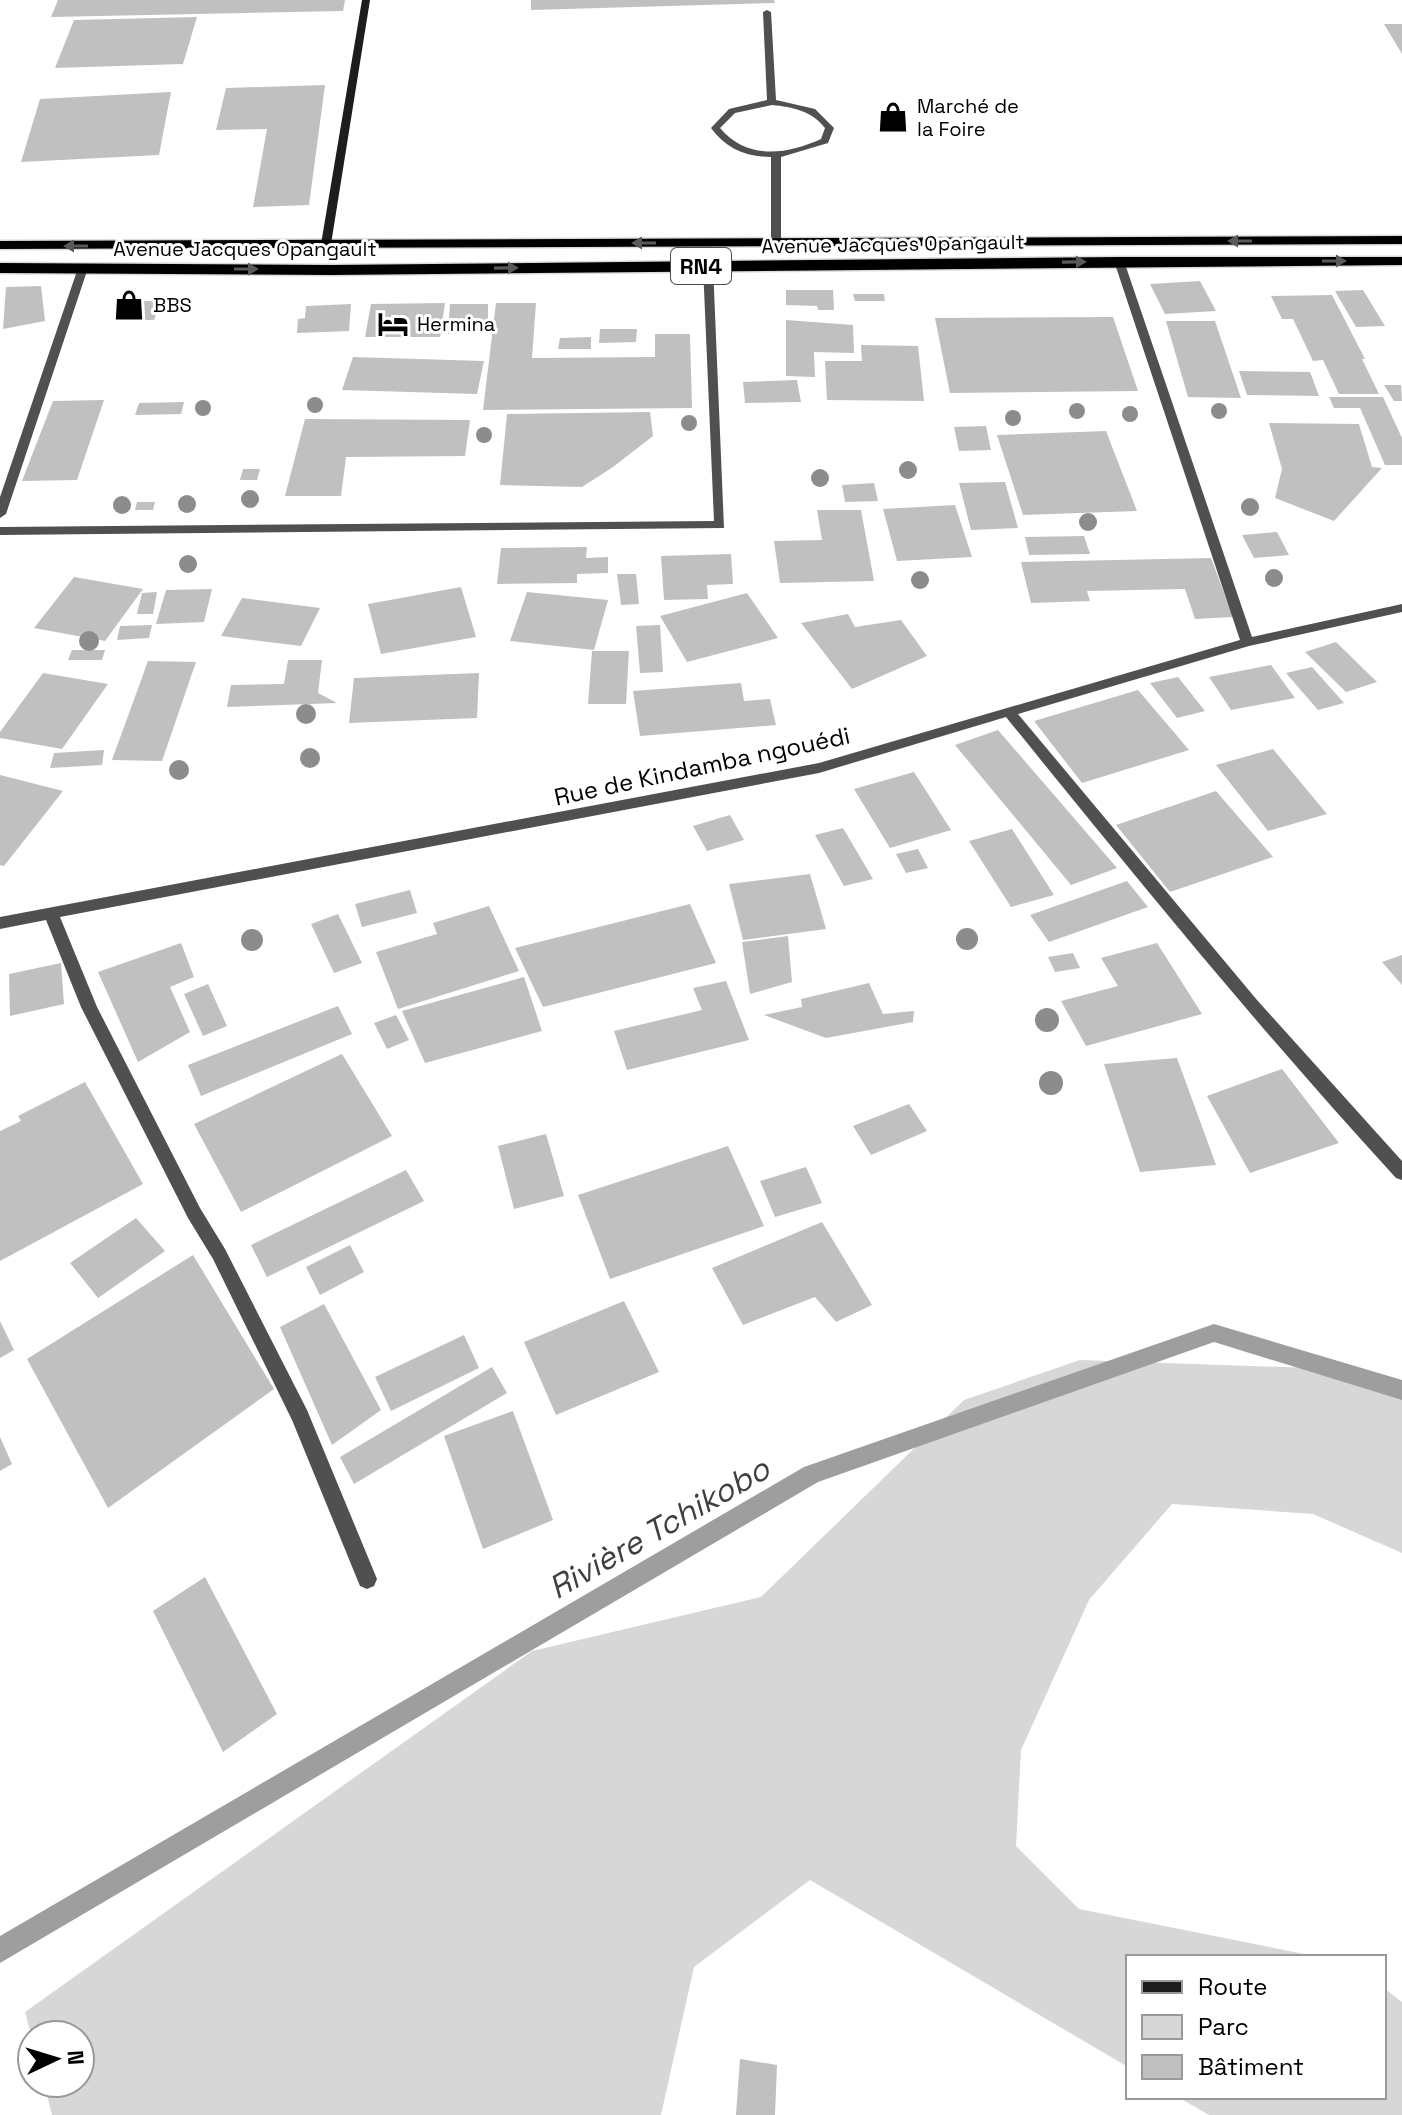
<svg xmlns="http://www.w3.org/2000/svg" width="1402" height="2115" viewBox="0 0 1402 2115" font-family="'Space Grotesk',sans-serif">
  <rect width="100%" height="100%" fill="#fff"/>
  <path fill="#d7d7d7" d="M1080,1360L1339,1369L1402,1394V1553L1313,1514L1172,1504L1089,1600L1021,1750L1016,1846L1079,1909L1319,1957H1128V2067L810,1880L694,1967L661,2115H52L44,2083H80V2035H32V2038L25,2012L532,1651L761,1597L964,1400Z
    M1384,1988L1402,2002V2115H1209L1178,2097H1384Z"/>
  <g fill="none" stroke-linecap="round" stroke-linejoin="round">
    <path fill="#9e9e9e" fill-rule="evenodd" d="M1214,1324L1402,1380V1400L1214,1342L818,1482L0,1963V1936L804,1467Z"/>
  </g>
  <path fill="#c0c0c0" d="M58,0H345L343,11L51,17Z
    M531,0H774L775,3L531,10Z
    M197,17L183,64L55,68L74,20Z
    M1384,24H1402V54Z
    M325,85L309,205L253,207L267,129L216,130L226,88Z
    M171,92L159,155L21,162L40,99Z
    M1200,281L1216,311L1165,314L1150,284Z
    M41,286L45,321L3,329L6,287Z
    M786,290H833L834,310H818L817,306L786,305Z
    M1363,290L1385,326L1356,327L1335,291Z
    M853,294H884L885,301H855Z
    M1332,295L1365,359H1362L1379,394H1339L1323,360L1313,361L1293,319H1282L1271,296Z
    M133,301H161L154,320H126Z
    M445,303L440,337H365L371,304Z
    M496,303H536L532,358L655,357V334H690L692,408L483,410Z
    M351,304L349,331L297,333L298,319L305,318L306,306Z
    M450,304H488V331L448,334Z
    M1113,317L1138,391L950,393L935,318Z
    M786,320L853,325L854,353L814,352L815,377L786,376Z
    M1166,321H1215L1241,398L1188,397Z
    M600,329H637L636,342L599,343Z
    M591,337V349H558L560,338Z
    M861,345L918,346L924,401L827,400L825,361H862Z
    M353,357L484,361L477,394L342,390Z
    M1239,371L1310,372L1319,396L1247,395Z
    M797,380L801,402L745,403L743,382Z
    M1384,385H1401L1402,401H1394Z
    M1329,397H1383L1402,438V465H1385L1360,408H1334Z
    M104,400L77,480L22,481L53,401Z
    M184,402L181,414L135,415L139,403Z
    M650,412L653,436L613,467L582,487L500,485L507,414Z
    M305,419L470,420L465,456L346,457L341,496H285Z
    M1269,423L1359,424L1372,467L1382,468L1334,521L1275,498L1282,469Z
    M986,426L991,450L959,451L954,427Z
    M1106,431L1137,511L1023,515L997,435Z
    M243,469H260L257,480H240Z
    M1005,482L1018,528L971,530L959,483Z
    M874,483L878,501L845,502L842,485Z
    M137,502H155L153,510H135Z
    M955,505L972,557L897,561L883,509Z
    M817,510H861L874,581L780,583L774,541L822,540Z
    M1277,532L1289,555L1254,558L1242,535Z
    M1084,536L1090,554L1029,555L1025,537Z
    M587,547L586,558L608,557V573L577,574V583L497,584L501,548Z
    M731,554L733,584L707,585L708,599L664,600L661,556Z
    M1211,558L1233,617L1195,619L1185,589L1087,591L1090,601L1031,603L1021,562Z
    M617,574H636L639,604L621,605Z
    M74,577L143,589L105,641L34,628Z
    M461,587L476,637L381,654L368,604Z
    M212,589L204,622L156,624L166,590Z
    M157,592L153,614H137L142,593Z
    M527,592L608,600L594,650L510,641Z
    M747,593L778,638L687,662L660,616Z
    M242,598L320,608L301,646L221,636Z
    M848,614L855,627L901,620L927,656L852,689L801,623Z
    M152,625L149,638L117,640L120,626Z
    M660,625L663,672L640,673L636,626Z
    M1336,642L1377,682L1346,692L1305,652Z
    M72,650H105L102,660H68Z
    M592,651H629L626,704H588Z
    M288,660H322L318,693L337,703L227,707L231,685L284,684Z
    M148,661L196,662L162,761L112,760Z
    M1271,665L1295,698L1231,710L1209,677Z
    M1312,667L1344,703L1318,710L1286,673Z
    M43,673L108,684L62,749L0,738V732Z
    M479,673L477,718L349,723L354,678Z
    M1178,677L1205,711L1177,718L1150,683Z
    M741,683L744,701L770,699L776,725L640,736L633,691Z
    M1138,690L1189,750L1082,783L1034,721Z
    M998,730L1117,868L1071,885L955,745Z
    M1273,749L1327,814L1268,831L1216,765Z
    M104,750L102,765L50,768L54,753Z
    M914,772L951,830L890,848L854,789Z
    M0,775L63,791L4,866L0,865Z
    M1216,791L1273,857L1170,892L1116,825Z
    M730,815L744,840L707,851L693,826Z
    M843,828L873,879L844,886L815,835Z
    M1012,829L1054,895L1011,907L969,841Z
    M918,849L928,868L906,873L896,854Z
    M810,874L826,929L743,940L729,884Z
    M1127,881L1148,907L1049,942L1030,915Z
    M410,890L417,913L362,927L355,904Z
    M690,904L716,963L543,1007L515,948Z
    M489,906L519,971L398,1009L376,952L437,934L433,923Z
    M338,914L362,963L334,973L311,924Z
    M788,936L792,982L750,994L742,942Z
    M181,943L194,977L170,987L190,1032L138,1062L98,972Z
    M1157,943L1202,1014L1086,1046L1061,1001L1118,986L1101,958Z
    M1073,953L1080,968L1055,972L1048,957Z
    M1402,955V985L1382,962Z
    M61,963L64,1004L10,1016L9,974Z
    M524,977L542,1031L425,1063L402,1011Z
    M726,981L749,1040L627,1070L614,1031L702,1010L693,988Z
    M869,983L883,1014L914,1011L913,1022L826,1038L764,1015L802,1007L801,999Z
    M208,984L227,1026L203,1036L184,994Z
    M338,1006L352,1034L201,1096L188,1065Z
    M396,1015L409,1040L387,1049L374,1023Z
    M342,1054L392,1136L241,1212L194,1124Z
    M1177,1058L1216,1165L1140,1172L1104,1064Z
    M1282,1069L1339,1143L1250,1173L1207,1096Z
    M85,1082L143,1184L0,1261V1131L21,1121L18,1116Z
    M909,1104L927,1131L871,1155L853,1126Z
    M546,1134L564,1196L514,1209L498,1146Z
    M728,1146L764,1226L610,1279L578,1195Z
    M806,1167L822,1203L775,1217L760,1181Z
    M406,1170L424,1201L267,1277L251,1245Z
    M136,1218L165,1251L98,1298L70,1263Z
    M822,1222L872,1305L836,1322L815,1297L743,1325L712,1268Z
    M350,1245L364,1272L320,1295L306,1267Z
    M193,1255L274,1389L108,1508L27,1359Z
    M624,1301L659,1372L556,1415L524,1342Z
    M324,1304L381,1410L332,1445L280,1327Z
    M0,1321L14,1350L0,1358Z
    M464,1335L479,1368L391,1411L375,1377Z
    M492,1367L507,1393L354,1484L340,1457Z
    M513,1411L553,1520L483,1549L444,1436Z
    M0,1437L12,1464L0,1471Z
    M205,1577L277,1714L223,1752L153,1611Z
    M740,2059L777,2065L775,2115H736Z"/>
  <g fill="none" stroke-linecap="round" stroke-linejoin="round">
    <g stroke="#dbdbdb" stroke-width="3">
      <path id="highway" d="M1402,236V244L0,249V241Z
        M1119,257H1402V265L331,275L0,273V263L331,265Z"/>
    </g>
    <path fill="#505050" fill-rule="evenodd" d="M767,10L771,12L776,100L815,109L834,128L828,143L781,157V242L776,245L771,242V157C745,157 726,148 711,128L729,109L767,100L763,12ZM772,105C793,107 812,111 825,128L821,139C786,155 747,160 720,128L735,113Z"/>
    <path fill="#505050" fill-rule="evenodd" d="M1115,259L1124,261L1252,637L1402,604V612L1249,646L1018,714L1257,1000L1402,1161V1180L1396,1178C1260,1030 1133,874 1006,717L819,773L60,917L97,1007L200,1208L225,1249L307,1410L377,1579L374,1586L367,1589L360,1586L292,1420L213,1259L188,1218L81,1007L46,920L0,929V917L819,763L1240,640L1114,261Z
      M708,263L713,266L724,528L0,535V527L714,521L703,266Z
      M83,265L88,268L6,514L0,518V497L78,268Z"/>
    <path fill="#1d1d1d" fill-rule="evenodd" d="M362,0H370L331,244L326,247L321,244Z"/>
    <use href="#highway" fill="#000" fill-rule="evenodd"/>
  </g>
  <g fill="#8c8c8c">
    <circle cx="315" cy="405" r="8"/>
    <circle cx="203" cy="408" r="8"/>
    <circle cx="1077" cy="411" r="8"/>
    <circle cx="1219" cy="411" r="8"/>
    <circle cx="1130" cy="414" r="8"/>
    <circle cx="1013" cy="418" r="8"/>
    <circle cx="689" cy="423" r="8"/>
    <circle cx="484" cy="435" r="8"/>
    <circle cx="908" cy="470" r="9"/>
    <circle cx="820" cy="478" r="9"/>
    <circle cx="250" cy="499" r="9"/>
    <circle cx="187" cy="504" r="9"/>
    <circle cx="122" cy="505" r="9"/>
    <circle cx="1250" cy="507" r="9"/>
    <circle cx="1088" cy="522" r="9"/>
    <circle cx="188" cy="564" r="9"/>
    <circle cx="1274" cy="578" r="9"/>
    <circle cx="920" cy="580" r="9"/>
    <circle cx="89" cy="641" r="10"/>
    <circle cx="306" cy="714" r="10"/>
    <circle cx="310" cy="758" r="10"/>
    <circle cx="179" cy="770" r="10"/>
    <circle cx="967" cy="939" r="11"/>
    <circle cx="252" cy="940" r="11"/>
    <circle cx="1047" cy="1020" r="12"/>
    <circle cx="1051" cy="1083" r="12"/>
  </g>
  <defs><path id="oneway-solid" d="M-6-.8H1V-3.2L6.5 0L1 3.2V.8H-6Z" transform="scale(2)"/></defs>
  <g fill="#595959">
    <use href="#oneway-solid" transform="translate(1240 241) rotate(180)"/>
    <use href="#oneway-solid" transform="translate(644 243) rotate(180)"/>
    <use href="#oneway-solid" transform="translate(76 246) rotate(-180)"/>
    <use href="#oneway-solid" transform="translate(1334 261)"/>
    <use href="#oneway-solid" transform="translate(1074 262) rotate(-1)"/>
    <use href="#oneway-solid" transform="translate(506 268) rotate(-1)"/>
    <use href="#oneway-solid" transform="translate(246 269)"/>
  </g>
  <defs>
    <g id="shop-bare" transform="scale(2.4)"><path d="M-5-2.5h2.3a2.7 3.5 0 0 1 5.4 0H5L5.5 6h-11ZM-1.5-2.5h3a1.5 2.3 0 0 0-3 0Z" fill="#000" stroke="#fff" stroke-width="2.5" paint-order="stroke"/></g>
    <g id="hotel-bare" transform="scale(2.4)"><path d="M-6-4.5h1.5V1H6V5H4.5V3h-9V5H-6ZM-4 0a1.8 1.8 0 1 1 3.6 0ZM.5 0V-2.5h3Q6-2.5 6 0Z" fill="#000" stroke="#fff" stroke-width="2.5" paint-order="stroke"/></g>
  </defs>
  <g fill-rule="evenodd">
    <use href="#shop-bare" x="893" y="117"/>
    <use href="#shop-bare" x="129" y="305"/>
    <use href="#hotel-bare" x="393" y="324"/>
  </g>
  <g text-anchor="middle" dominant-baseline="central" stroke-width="6" stroke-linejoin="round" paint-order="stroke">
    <g font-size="20" fill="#000" stroke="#fff" text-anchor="start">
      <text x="917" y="106">Marché de<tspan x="917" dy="23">la Foire</tspan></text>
      <text x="153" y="305">BBS</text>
      <text x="417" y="324">Hermina</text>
    </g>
    <g font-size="20" fill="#000" stroke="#fff">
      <text transform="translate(893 244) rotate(-1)">Avenue Jacques Opangault</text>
      <text x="245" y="249">Avenue Jacques Opangault</text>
    </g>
    <rect fill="#fff" stroke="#4c4c4c" stroke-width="2" x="671" y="248" width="60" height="36" rx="6"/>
    <g font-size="22" font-weight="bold" fill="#000">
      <text x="701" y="266">RN4</text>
    </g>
    <g font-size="24" fill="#000" stroke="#fff">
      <text transform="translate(702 766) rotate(-12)">Rue de Kindamba ngouédi</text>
    </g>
    <g font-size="32" font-style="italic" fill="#3f3f3f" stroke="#fff">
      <text transform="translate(659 1528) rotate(-30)">Rivière Tchikobo</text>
    </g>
  </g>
  <rect x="1126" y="1955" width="260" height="144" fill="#ffffff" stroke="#999999" stroke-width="2"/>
  <rect x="1142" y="1981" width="40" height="12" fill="#1d1d1d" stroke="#999999" stroke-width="2"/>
  <text x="1198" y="1995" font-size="24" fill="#000000">Route</text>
  <rect x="1142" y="2015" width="40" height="24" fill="#d7d7d7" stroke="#999999" stroke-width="2"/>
  <text x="1198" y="2035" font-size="24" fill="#000000">Parc</text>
  <rect x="1142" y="2055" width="40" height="24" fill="#c0c0c0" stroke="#999999" stroke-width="2"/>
  <text x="1198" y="2075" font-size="24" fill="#000000">Bâtiment</text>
  <g transform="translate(56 2059) rotate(86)"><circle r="38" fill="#ffffff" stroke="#999999" stroke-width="2"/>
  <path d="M0-6L14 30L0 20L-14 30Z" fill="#000000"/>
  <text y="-12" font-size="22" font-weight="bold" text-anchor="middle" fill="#000000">N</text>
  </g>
</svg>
